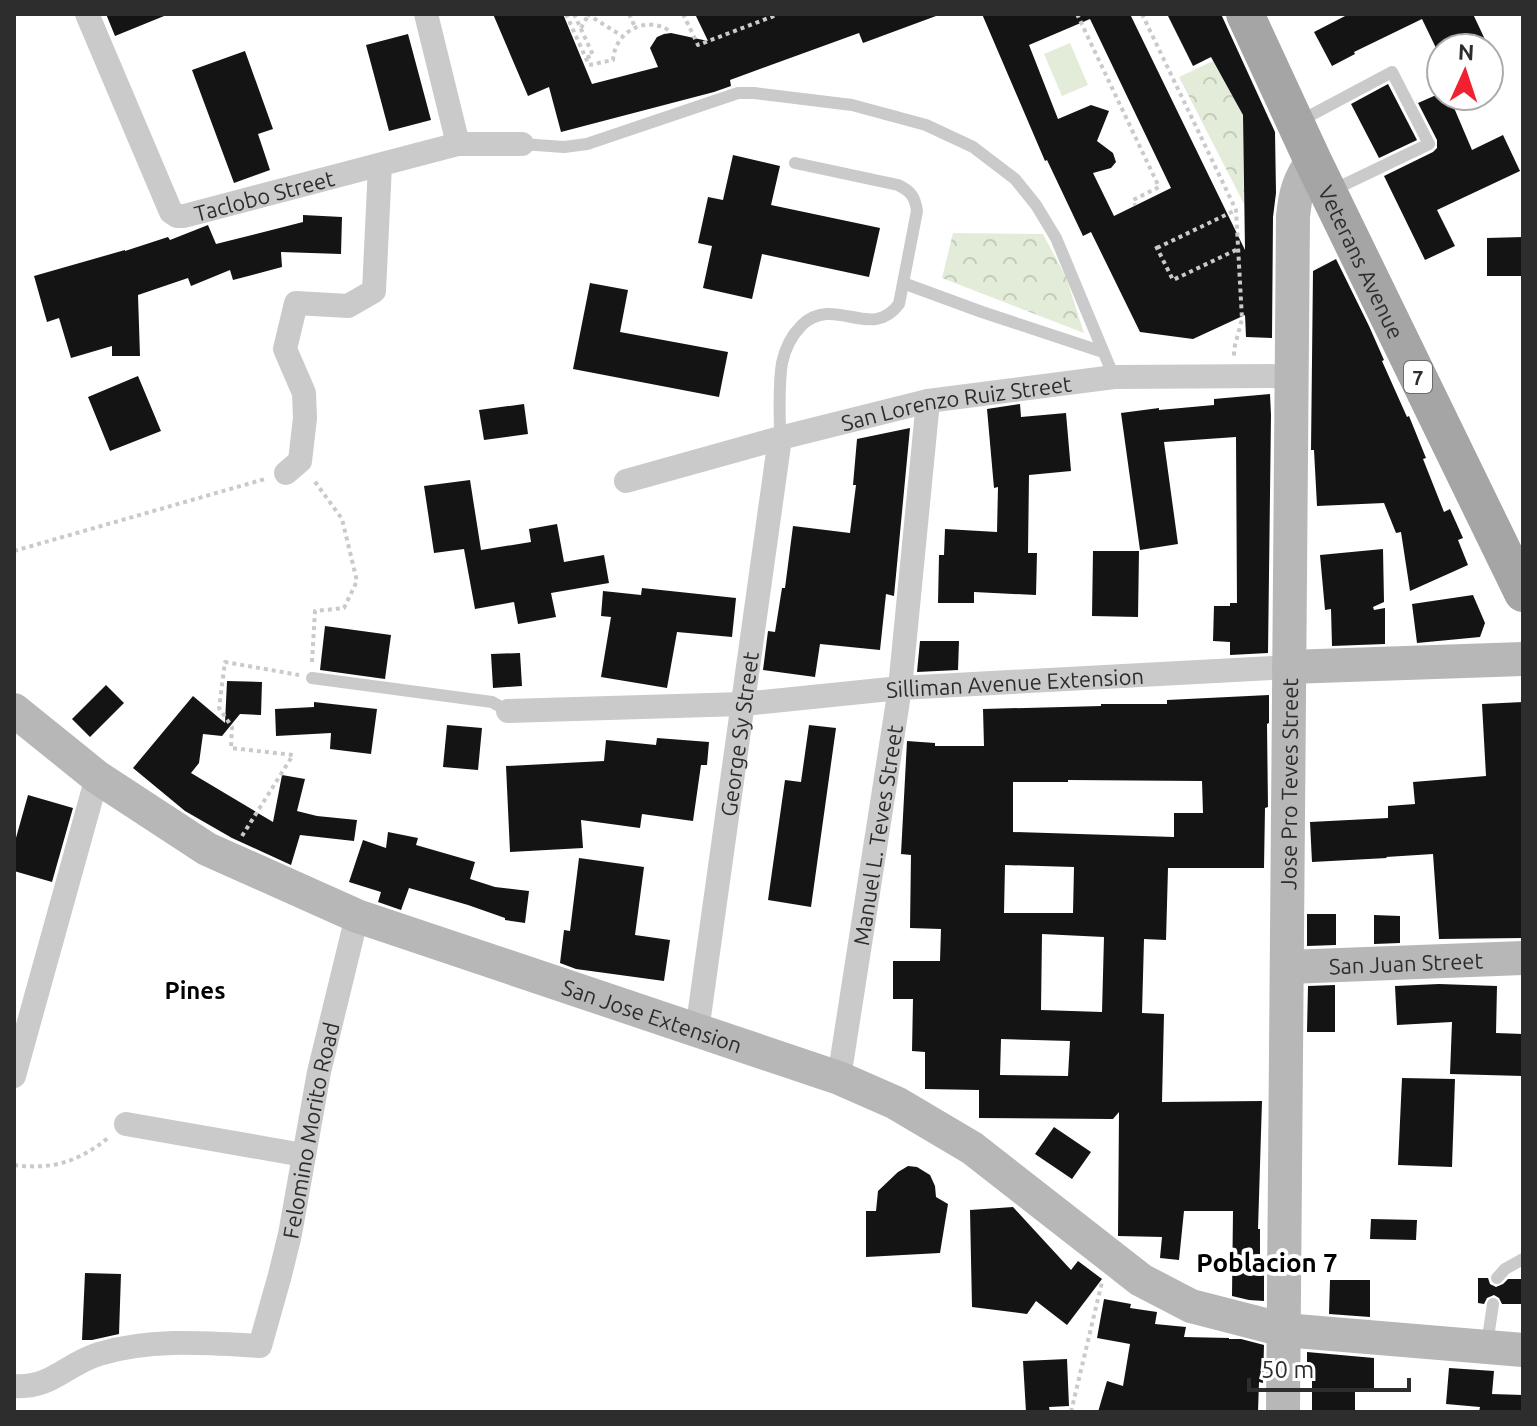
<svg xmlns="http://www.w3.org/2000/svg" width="1537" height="1426" viewBox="0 0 1537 1426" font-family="Ubuntu,sans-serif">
  <defs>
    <pattern id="forest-crowns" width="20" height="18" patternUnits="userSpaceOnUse" patternTransform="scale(2)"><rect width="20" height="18" fill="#e3ecd9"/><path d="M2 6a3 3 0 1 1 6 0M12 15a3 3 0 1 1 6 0" fill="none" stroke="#c3cbbb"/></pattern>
  </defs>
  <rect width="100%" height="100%" fill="#fff"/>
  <path fill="url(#forest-crowns)" d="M1213,61L1243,115L1244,204L1179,77Z
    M953,233L1043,234L1066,277L1084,333L942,278Z"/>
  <path fill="#e3ecd9" d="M1070,43L1088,85L1062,96L1044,54Z"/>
  <path fill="#141414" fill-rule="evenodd" d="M106,14H169L115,36Z
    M493,14H563L592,84L658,67L650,48L657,37L664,34L671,33L708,41L695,14H935L936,16L863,43L859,33L730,80L731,86L714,92L561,132L549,87L528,96Z
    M982,14H1130L1245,250L1243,115L1211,57L1193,66L1167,14H1221L1275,132L1276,193L1273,217L1272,338L1246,337L1245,315L1193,339L1140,332L1091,232L1083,236L1047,160L1045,161ZM1090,19L1171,188L1114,216L1093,173L1111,168L1116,162L1113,153L1097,141L1109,111L1091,105L1058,119L1029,45Z
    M1349,14H1473L1489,48H1436L1422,19L1354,52L1355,54L1332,66L1314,32Z
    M408,34L431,120L389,131L366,45Z
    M245,51L273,129L258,134L270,170L234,183L192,70Z
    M1388,84L1417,140L1379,158L1351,104Z
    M1434,96H1449L1472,150L1503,135L1520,171L1437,210L1455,246L1425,260L1384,176L1433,152L1437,148V140L1418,103Z
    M733,155L780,166L771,205L880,228L869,277L762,254L752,299L703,288L712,246L698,243L708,197L723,200Z
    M303,215L342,217L341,254L281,252L282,267L233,280L230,270L191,286L188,278L138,295L140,356H112V346L71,358L59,318L47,322L34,276L125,250V251L168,237L170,240L208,225L216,244L303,222Z
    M1523,237V276H1487V238Z
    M1336,259L1369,326L1384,360L1382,361L1407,417L1409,416L1426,458L1423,459L1444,512L1450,509L1463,538L1458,540L1468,565L1410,591L1401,532L1396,533L1384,503L1317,506L1314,450H1311L1313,271Z
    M590,283L628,290L620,332L728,352L719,397L573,369Z
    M138,376L161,431L110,451L88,397Z
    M1270,394L1271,415L1268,653L1230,655V642L1213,641L1214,606H1230V603H1237L1236,437L1164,442L1178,544L1140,550L1121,413L1159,408V410L1214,405V399Z
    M524,404L528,434L484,440L479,410Z
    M1020,404L1021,417L1066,413L1071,471L1029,475L1028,553H1037L1036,595L974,592V603H938L939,555H944L945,529L997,532L998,487L994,488L987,409Z
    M910,428L894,596L886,594L880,650L820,644L815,677L763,670L768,631L775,632L782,588H785L793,526L850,533L856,485H853L857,439Z
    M470,480L481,550L531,542L529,529L557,524L564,562L604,555L609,583L551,593L556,617L518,624L514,602L475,609L464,549L434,553L424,486Z
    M1383,549L1384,602L1373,607L1374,610L1385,608V644L1332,646L1331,609L1325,610L1320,555Z
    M1093,551H1139L1138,617L1092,616Z
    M642,588L736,598L732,637L677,632L667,688L601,677L611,617L601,616L603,591L641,595Z
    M1473,595L1485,623L1480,637L1417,643L1412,604Z
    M325,626L391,635L385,679L320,670Z
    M920,641H959L958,670L917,672Z
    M520,653L522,686L493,688L491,654Z
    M227,681L262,682L261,715L240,714L222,736L203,734L199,763L191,773L273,822L282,775L305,779L297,811L317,816L357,820L354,841L300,835L291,865L232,838L185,811L133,768L193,696L225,723Z
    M106,685L124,703L90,737L72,719Z
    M1269,695V723L1267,724L1268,807L1265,808L1264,868H1168L1166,940L1144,939L1142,1013L1164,1014L1162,1102L1262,1101L1258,1229H1260V1274H1264V1301L1249,1300L1232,1296L1233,1211H1184L1179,1260L1160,1258L1162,1237L1118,1236L1119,1112L1113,1119L979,1118V1090L925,1089V1052L912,1051L913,999H893V961H940L941,929L910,928L911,855L901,854L907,741L935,743V746H984L983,709L1101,706V704H1167V700ZM1068,780L1202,781L1203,813H1174V837L1013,832V782H1068ZM1005,865L1074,867L1073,913H1004ZM1042,934L1104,937L1102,1012L1041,1010ZM1001,1039L1070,1041L1068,1076L1000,1075Z
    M314,702L377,709L371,754L330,749L331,733L276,736L275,709L314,707Z
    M1523,702V938L1439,939L1433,854L1386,857L1387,858L1312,862L1310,822L1388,818V806L1415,804L1413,782L1486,776L1482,704Z
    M447,725L482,728L478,770L443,767Z
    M809,725L836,728L811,907L768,900L785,780L801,782Z
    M657,738L709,742L707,765H701L693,821L642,814L640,828L581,820L583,848L510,852L506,766L604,761L606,740L656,745Z
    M28,795L73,808L52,882L14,871V845Z
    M388,832L418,838L416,845L475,862L470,879L495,887L529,891L525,923L505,920V918L468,905L409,888L401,910L378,902L381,892L349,882L363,840L386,848Z
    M579,858L644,867L635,935L670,940L664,981L576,969L560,963L564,930L570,931Z
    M1307,914H1336V945L1307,946Z
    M1374,915L1400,916V943L1374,944Z
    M1439,984L1497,986L1496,1033L1523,1034V1076L1450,1074L1452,1022L1397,1025L1395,986Z
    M1335,985V1032H1307L1308,986Z
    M1402,1078L1455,1079L1452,1167L1398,1165Z
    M1054,1127L1091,1152L1072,1179L1035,1154Z
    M908,1166L917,1167L930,1175L935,1186L936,1197L948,1204L940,1253L866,1257V1211H876L878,1191L898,1172Z
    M1013,1207L1071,1270L1078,1261L1102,1279L1067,1325L1036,1301L1027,1314L972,1307L970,1210Z
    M1371,1219L1417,1220L1416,1240L1370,1239Z
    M85,1273L121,1274L119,1334L92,1340H82Z
    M1478,1278H1488L1490,1284L1496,1287L1503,1284L1508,1279H1523V1304H1502L1499,1298L1494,1295L1487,1298L1484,1304L1478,1303Z
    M1330,1280H1370V1317L1329,1314Z
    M1104,1299L1131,1304L1130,1308L1157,1312L1155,1324L1186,1327L1184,1337L1229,1338V1339H1241L1264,1345L1263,1383L1259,1382L1258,1412H1098L1107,1381L1123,1386L1130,1344L1097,1338Z
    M1307,1352L1374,1358V1389L1355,1388V1412H1312V1380L1307,1379Z
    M1067,1359L1069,1406L1049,1407L1050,1412H1026L1023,1361Z
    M1449,1368L1494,1371L1492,1394L1523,1395V1412H1479L1480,1407L1446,1404Z"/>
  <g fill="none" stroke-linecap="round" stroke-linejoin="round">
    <path stroke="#cacaca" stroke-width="4" stroke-dasharray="4 4" stroke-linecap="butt" d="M566,14L589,65L613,60C615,31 646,15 670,31
      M574,14L593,55L586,58
      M587,14L622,36
      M629,14L635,27
      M683,14L698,45L779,14
      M1077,14L1159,187L1133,200L1135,205
      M1142,14L1236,210L1242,319L1234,349V357
      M581,28L589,14
      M1156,246L1173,280L1238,249
      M1157,248L1236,210
      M14,551L265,479
      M312,662L315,611L344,608L357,581L342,519L313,479
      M242,836L293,755L231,748L232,727L219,708L225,662L299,675
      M14,1165C52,1170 78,1162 108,1138
      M1071,1412L1102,1282"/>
    <path stroke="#cacaca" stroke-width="12" d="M1300,121L1392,72L1429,144L1331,191
      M522,144L564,147L587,144L738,93H754L852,105L926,125L973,147L1015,179L1036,205L1056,238L1114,377
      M903,283L982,312L1103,352
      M780,438C780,414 778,387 782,363C785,348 791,336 802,325C835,294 871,342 899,304L917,211C915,197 911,191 898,185L795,163
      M312,678L492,702L508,711
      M1497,1278L1505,1269L1523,1259
      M1487,1344L1493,1304"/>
    <g stroke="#cacaca" stroke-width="24">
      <path id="s1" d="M87,14L171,212L177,216H184L458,144H522"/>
      <path d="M426,14L458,144"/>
      <path d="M286,473L300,461L305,418L304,393L285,349L296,303L348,306L374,291L380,165"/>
      <path id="s2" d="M626,481L780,438L928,401L1114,377L1293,376"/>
      <path id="s3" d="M508,711L743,704L900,688L1289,667"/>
      <path id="s4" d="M697,1031L780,438"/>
      <path d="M14,1076L97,777"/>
      <path id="s5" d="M839,1078L900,688L928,401"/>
      <path d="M126,1124L303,1155"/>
      <path id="s6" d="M14,1386C51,1389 66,1364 99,1354C151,1338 207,1343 260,1346L280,1275L290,1234L319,1072L357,916"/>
    </g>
    <g stroke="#b7b7b7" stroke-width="34">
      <path d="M1289,667L1523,659"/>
      <path id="s7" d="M14,710L97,777L207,849L357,916L839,1078L896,1103L972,1148L1141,1280L1191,1306L1284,1330L1523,1350"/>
      <path id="s8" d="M1288,967L1523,958"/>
      <path id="s9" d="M1283,1412L1293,217C1295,195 1299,178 1313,161"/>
    </g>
    <path stroke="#a5a5a5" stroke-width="38" id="s10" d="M1245,14L1313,161L1523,593"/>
  </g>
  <g text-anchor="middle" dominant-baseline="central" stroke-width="8" stroke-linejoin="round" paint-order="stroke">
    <rect fill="#fff" stroke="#6c6c6c" stroke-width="2" x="1404" y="361" width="28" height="32" rx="6"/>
    <g font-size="20" font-weight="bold" fill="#2d2d2d">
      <text x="1418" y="377">7</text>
    </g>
    <g font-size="22" fill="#2d2d2d" stroke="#fff">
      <text stroke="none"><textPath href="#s1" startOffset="312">Taclobo Street</textPath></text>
      <text stroke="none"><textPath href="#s10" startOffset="274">Veterans Avenue</textPath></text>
      <text stroke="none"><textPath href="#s2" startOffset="340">San Lorenzo Ruiz Street</textPath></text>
      <text stroke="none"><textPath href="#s3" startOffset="508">Silliman Avenue Extension</textPath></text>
      <text stroke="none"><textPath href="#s4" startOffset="300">George Sy Street</textPath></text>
      <text stroke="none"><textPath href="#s9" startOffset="628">Jose Pro Teves Street</textPath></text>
      <text stroke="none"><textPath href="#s5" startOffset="246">Manuel L. Teves Street</textPath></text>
      <text stroke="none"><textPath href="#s8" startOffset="118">San Juan Street</textPath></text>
      <text stroke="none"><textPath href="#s7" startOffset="714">San Jose Extension</textPath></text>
      <text stroke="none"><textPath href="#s6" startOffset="476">Felomino Morito Road</textPath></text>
    </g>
    <g font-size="24" font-weight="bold" fill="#000" stroke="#fff">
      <text x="195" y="990">Pines</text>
    </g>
    <g font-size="26" font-weight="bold" fill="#000" stroke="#fff">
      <text x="1267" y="1262">Poblacion 7</text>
    </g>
  </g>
  <rect width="1537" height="1426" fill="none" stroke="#2d2d2d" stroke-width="32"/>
  <g transform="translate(1465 72) rotate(3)"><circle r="38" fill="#ffffff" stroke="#ababab" stroke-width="2"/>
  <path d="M0-6L14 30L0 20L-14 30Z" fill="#f22130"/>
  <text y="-12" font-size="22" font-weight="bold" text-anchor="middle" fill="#2d2d2d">N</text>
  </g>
  <path d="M1249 1378v12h160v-12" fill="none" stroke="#2d2d2d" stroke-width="4"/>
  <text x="1261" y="1378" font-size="24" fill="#2d2d2d" stroke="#ffffff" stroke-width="6" paint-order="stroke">50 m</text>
</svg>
